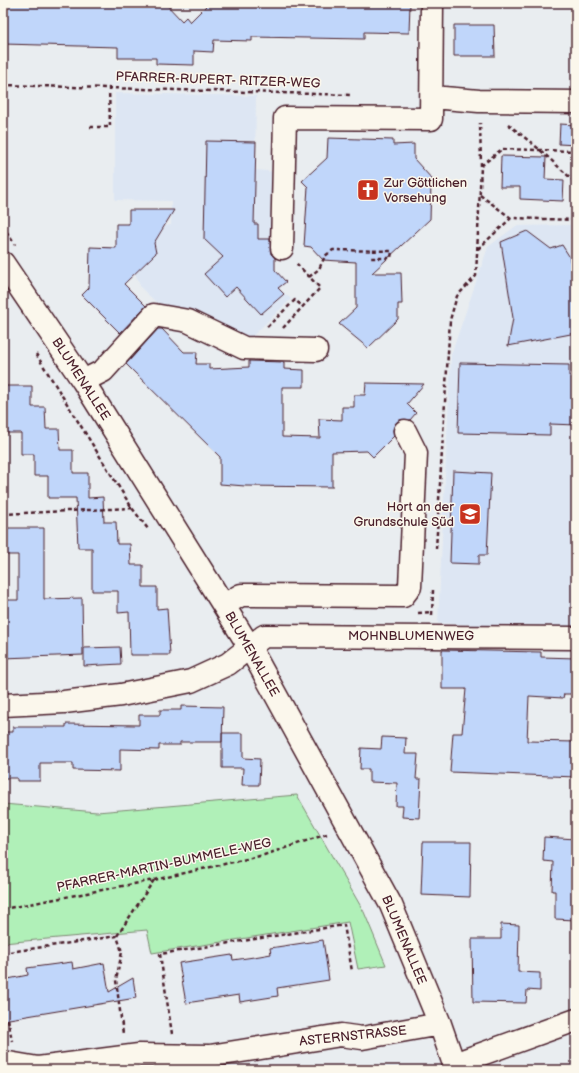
<svg xmlns="http://www.w3.org/2000/svg" width="579" height="1073" viewBox="0 0 579 1073" font-family="'Balsamiq Sans',sans-serif">
  <rect width="100%" height="100%" fill="#e9edf0"/>
  <filter id="ink" filterUnits="userSpaceOnUse"><feTurbulence type="fractalNoise" baseFrequency=".025" numOctaves="2"/><feDisplacementMap in="SourceGraphic" scale="8" xChannelSelector="R" yChannelSelector="G"/><feConvolveMatrix kernelMatrix="1 2 1 2 8 2 1 2 1" color-interpolation-filters="sRGB"/></filter>
  <g filter="url(#ink)">
    <path fill="#dde6f3" d="M115,93L256,96L255,170L278,172L275,270L286,282L279,289L291,299L246,342L156,302L141,288L135,273L156,253L154,243L165,226L171,225V201L115,200Z
      M576,225V630L438,623L451,355L488,247L516,226Z"/>
    <path fill="#b0f0b8" stroke="#7d8872" d="M297,795L364,912L386,965L358,969L348,922L152,953L147,930L3,943V804L97,812Z"/>
    <path fill="#c0d6fa" stroke="#4a1f2b" d="M3,3L109,5V3H165L182,21L186,17L190,22L209,3H410L409,33L364,32V39L252,37V41L214,40L213,52L194,51V65L156,64V58H118V47L3,44Z
      M454,25H494L495,56H454Z
      M560,124L576,125V145L559,144Z
      M328,138L393,140V145L414,144V159L432,179L429,182L431,184L430,219L372,273H401L402,304H398V319L368,348L339,324L356,308V262L323,260L311,247L304,246L308,187L302,181L327,158Z
      M206,141L256,142L254,224H258V239H270L271,254L275,258V270L286,282L278,288L284,294L261,314L236,287L225,297L204,274L223,257L204,239Z
      M501,156L546,157L545,179L564,180L563,201L520,199V187H500Z
      M129,210H174L154,243L156,253L124,284L146,306L120,333L82,295L89,288L90,247L116,248V224H129Z
      M527,231L551,249L562,245L569,256L576,286V333L508,346L513,318L501,242Z
      M158,329H162L184,352H197L196,364H209V369L249,367V361L284,362V369L304,370V387H282V437L320,438L319,419L342,420V407H354V395H365L366,383L424,384L407,404L416,413L410,420H400L395,424L393,430L394,436L373,457L367,451L332,452V487L245,486L220,484V457L126,364Z
      M460,363L569,365V376H576V425L550,424V435L458,433Z
      M3,386H32V407H45L46,429H59L60,450H73V473H88V498L103,497L104,522H116L117,544H130L131,565H143V587H157V609L167,608L170,655H130L129,612L118,613V591H92V548H78L76,498H48V476H34V454H21V433H7V411H3Z
      M453,471L491,473L487,555H479V564L450,563Z
      M3,528H44V599L82,598L83,655L3,658V600H18V555H3Z
      M120,647L121,664L84,666V648Z
      M442,650L541,652V657L576,658V694H564L563,698L529,696L527,741L576,742V777L450,772L453,733H462L466,689H442Z
      M181,706L223,707L222,742H180V745H159V750L120,749V771L73,770V763H40V781H17V778H3V732H13V727H66V724L139,725V715H160V710H181Z
      M222,733H243V758L260,759L259,785H242L243,768H222Z
      M382,737L406,738L405,754H418L416,779H421L419,818L402,817L403,806H396L397,783L369,782V769H360L361,748L381,749Z
      M544,837L576,839V920L555,919V891H552L553,862L543,861Z
      M423,842H471L470,897L421,895Z
      M501,924L519,925L518,972L540,973V991L527,990L526,1003L473,1002L472,939H501Z
      M323,940L329,980L277,988L278,996L240,1002L239,995L186,1003L179,963L232,955L233,960L254,957L271,954L270,948Z
      M72,962L73,969L104,963L109,992L133,978L136,998L3,1020V980L28,975L27,968Z"/>
    <g fill="none" stroke-linecap="round" stroke-linejoin="round">
      <g stroke="#4a1f2b" stroke-width="25">
        <path id="minor" d="M432,97L479,101L576,102
          M282,248L285,118L431,119L432,3
          M3,263L83,381L249,646L391,905L440,1024L456,1070
          M83,381L103,371L154,315L188,321L244,348L316,350
          M224,605L241,595L403,596L410,587L416,453L405,431
          M3,705L64,702L121,695L191,681L228,664L264,636L576,638
          M3,1062L38,1068L139,1055L210,1056L341,1035L362,1038L440,1024
          M454,1064L576,1020"/>
      </g>
      <path stroke="#4a1f2b" stroke-width="2.5" stroke-dasharray="4 3" stroke-linecap="butt" d="M3,85L351,95
        M508,124L539,149L576,183
        M90,127H110L109,87
        M481,166L502,149L576,151
        M480,195L511,218
        M3,226L15,245
        M478,249L511,218L576,220
        M309,277L319,269L325,256L333,250L392,251L391,258H371
        M267,327L295,300L303,307
        M283,328L320,288L296,263
        M36,354L132,508L148,529
        M3,514L132,508
        M436,549L450,320L457,296L476,276L481,166L480,123
        M418,613L432,612
        M432,615L433,590
        M3,909L154,880L264,855L327,834
        M117,936L154,880
        M3,953L117,936L122,952L116,980L123,1034
        M3,972L4,979
        M8,1019L12,1041
        M172,1034L160,954L344,925L352,971"/>
      <use href="#minor" stroke="#fbf7ec" stroke-width="22"/>
    </g>
  </g>
  <defs>
    <g id="church-square" transform="scale(1.15)"><rect x="-9" y="-9" width="18" height="18" rx="4" fill="#c8321e" stroke="#fbf7ec"/><path d="M-1.2-6h2.4v3.5h3.3v2.4h-3.3V6h-2.4V-.1h-3.3v-2.4h3.3Z" fill="#fff"/></g>
    <g id="school-square" transform="scale(1.15)"><rect x="-9" y="-9" width="18" height="18" rx="4" fill="#c8321e" stroke="#fbf7ec"/><path d="M0-5L7-2L0 1L-7-2ZM-4 1L0 2.5L4 1V4Q0 6-4 4Z" fill="#fff"/></g>
  </defs>
  <g fill-rule="evenodd">
    <use href="#church-square" x="368" y="190"/>
    <use href="#school-square" x="470" y="514"/>
  </g>
  <g text-anchor="middle" dominant-baseline="central" stroke-width="3" stroke-linejoin="round" paint-order="stroke">
    <g font-size="13" fill="#4a1f2b" stroke="#fbf7ec">
      <text transform="translate(218 80) rotate(2)">PFARRER-RUPERT- RITZER-WEG</text>
      <text transform="translate(81 379) rotate(57)">BLUMENALLEE</text>
      <text x="411" y="636">MOHNBLUMENWEG</text>
      <text transform="translate(252 654) rotate(60)">BLUMENALLEE</text>
      <text transform="translate(164 865) rotate(-12)">PFARRER-MARTIN-BUMMELE-WEG</text>
      <text transform="translate(404 940) rotate(67)">BLUMENALLEE</text>
      <text transform="translate(353 1036) rotate(-6)">ASTERNSTRASSE</text>
    </g>
    <g font-size="13" fill="#4a1f2b" stroke="#fbf7ec" text-anchor="start">
      <text x="384" y="183">Zur Göttlichen<tspan x="384" dy="15">Vorsehung</tspan></text>
      <text x="454" y="507" text-anchor="end">Hort an der<tspan x="454" dy="15">Grundschule Süd</tspan></text>
    </g>
  </g>
  <rect width="579" height="1073" fill="none" stroke="#fbf7ec" stroke-width="16"/>
  <rect x="8" y="8" width="563" height="1057" fill="none" stroke="#4a1f2b" stroke-width="1.5" filter="url(#ink)"/>
</svg>
